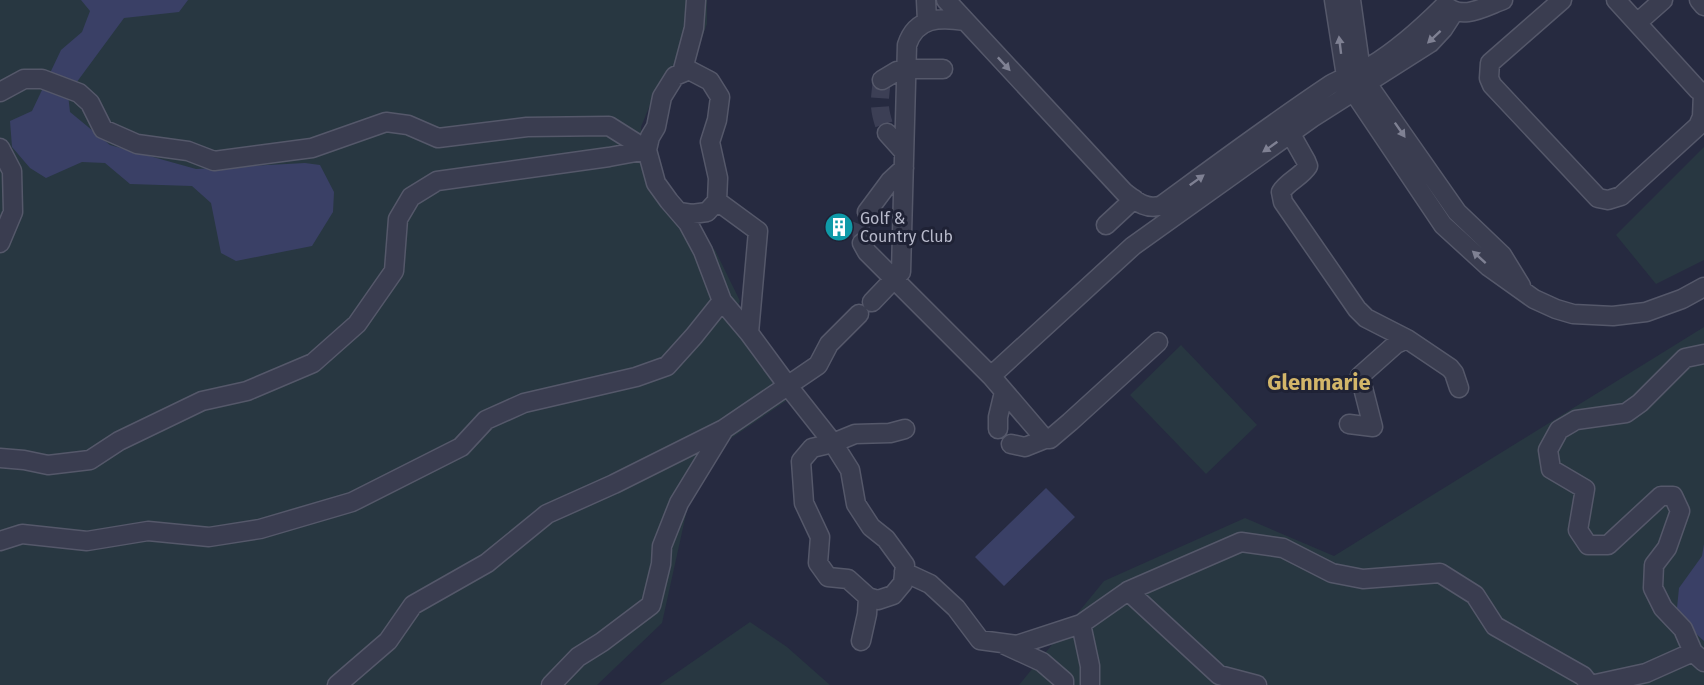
<svg xmlns="http://www.w3.org/2000/svg" width="1704" height="685" viewBox="0 0 1704 685" font-family="'Fira Sans',sans-serif">
  <rect width="100%" height="100%" fill="#262a40"/>
  <path fill="#283741" d="M0,0H707V24L693,61L658,85L641,127L647,188L715,250L740,301L730,323L786,401L724,443L690,496L662,623L597,685H0Z
    M1704,147V260L1656,284L1616,235Z
    M1704,327V685H1019L1104,581L1245,518L1334,556Z
    M1181,345L1257,425L1206,474L1130,395Z
    M750,622L787,647L830,685H659Z"/>
  <path fill="#3a4066" d="M81,0H188L179,12L124,18L68,94L70,112L110,145L196,169L305,163L320,165L334,192L333,212L312,246L236,261L221,253L211,203L192,186L130,184L105,163L82,162L46,178L30,168L12,147L10,121L32,111L61,50L82,32L90,11Z
    M1046,488L1075,517L1004,586L975,557Z
    M1704,544V641L1684,623L1677,608L1679,588L1702,556Z"/>
  <g fill="none" stroke-linecap="round" stroke-linejoin="round">
    <path stroke="#3c3f55" stroke-width="18" stroke-dasharray="18 9" stroke-linecap="butt" d="M882,80C879,104 878,109 887,133
      M862,243L861,227L867,212"/>
    <g stroke="#55586a" stroke-width="21">
      <path id="minor" d="M926,0L927,21
        M946,0L1124,192C1136,201 1147,211 1162,205C1218,164 1273,123 1330,85C1343,77 1358,74 1371,66C1399,49 1422,28 1445,5
        M1334,0L1346,76L1353,91L1443,225L1489,267L1534,299L1556,309L1573,314L1613,316L1646,312L1682,299L1704,287
        M1351,0L1361,71L1366,82L1457,212L1502,255L1521,286
        M1562,0L1490,63L1489,78L1492,85L1598,198L1608,200L1621,196L1698,126L1702,117L1703,93
        M1616,0L1698,90L1704,92
        M1699,0L1704,6
        M1445,5C1462,21 1484,7 1503,0
        M965,21C940,17 916,17 907,45L901,272L894,279L991,376L1045,439H1050L1070,422L1158,342
        M1637,23L1663,0
        M682,73L694,28L696,0
        M882,80L897,71L906,69H943
        M0,92L24,79H42L79,93L90,103L103,129L137,144L188,151L214,161L312,148L386,122L408,125L438,138L527,127L609,126L647,150
        M1284,122L1306,161L1308,166C1301,177 1288,181 1281,192L1283,202L1357,309L1366,318L1407,339L1450,368L1454,373L1459,388
        M887,133L904,152
        M0,148L12,171L13,212L0,243
        M717,201L758,231L749,333L788,386L833,443L850,470L856,504L871,527L886,539L905,565L903,583L893,595L878,600L868,597
        M679,212L692,214L707,212L717,201L718,178L710,142L717,120L720,97L710,81L689,70L675,76L662,97L656,127L650,137L647,150L656,183L669,201L688,223L703,251L722,301L749,333
        M867,212L890,181L904,168
        M1106,225L1134,199
        M862,243L867,252L894,279L872,302
        M991,376L1133,246L1312,118L1430,43L1443,29L1454,12
        M1349,424L1373,427L1360,376L1396,344L1407,339
        M998,429V417L1004,392
        M1011,444L1025,447L1045,439
        M0,458L24,460L48,465L90,460L119,441L202,401L247,391L313,363L357,324L394,271L398,219L411,197L437,181L609,157L647,150
        M0,541L22,534L87,541L148,531L209,537L260,529L352,502L461,447L486,420L524,403L636,377L667,366L694,336L722,301
        M904,572L930,584L956,608L980,640L1017,645L1081,624L1128,591
        M1081,624L1090,666V685
        M861,641L867,614L868,597L848,579L828,577L818,563L820,537L804,503L801,461L812,448L833,443L855,434L890,433L905,429
        M1005,645L1042,662L1064,681V685
        M1693,652L1683,629L1663,608L1653,588L1654,565L1667,548L1680,511L1673,496H1661L1608,545H1588L1578,530L1585,489L1551,469L1548,450L1559,430L1576,420L1626,413L1640,403L1685,358L1704,354
        M337,685L388,641L413,605L487,563L547,514L614,484L724,429L818,365L829,344L859,314
        M551,685L578,657L602,642L651,605L661,564L662,546L679,503L723,431
        M1257,685L1219,675L1128,591L1241,542L1283,548L1332,573L1363,579L1440,573L1475,595L1495,626L1583,676L1590,685
        M1591,685L1646,673L1693,652L1704,662"/>
    </g>
    <use href="#minor" stroke="#3a3d50" stroke-width="18"/>
  </g>
  <defs><path id="oneway-solid" d="M-6-.8H1V-3.2L6.5 0L1 3.2V.8H-6Z" transform="scale(1.5)"/></defs>
  <g fill="#7f8193">
    <use href="#oneway-solid" transform="translate(1434 37) rotate(137)"/>
    <use href="#oneway-solid" transform="translate(1340 45) rotate(-97)"/>
    <use href="#oneway-solid" transform="translate(1004 64) rotate(47)"/>
    <use href="#oneway-solid" transform="translate(1400 130) rotate(55)"/>
    <use href="#oneway-solid" transform="translate(1270 147) rotate(145)"/>
    <use href="#oneway-solid" transform="translate(1197 180) rotate(-36)"/>
    <use href="#oneway-solid" transform="translate(1479 257) rotate(-138)"/>
  </g>
  <defs>
    <g id="building-disc" transform="scale(1.5)"><circle r="9.5" fill="#0f9aa8" stroke="#1f2235"/><path d="M-4-6H4V6H1V3H-1V6H-4ZM-2.5-4.3h1.7v1.8h-1.7ZM.8-4.3h1.7v1.8H.8ZM-2.5-1h1.7V.8h-1.7ZM.8-1h1.7V.8H.8Z" fill="#fff"/></g>
  </defs>
  <g fill-rule="evenodd">
    <use href="#building-disc" x="839" y="227"/>
  </g>
  <g text-anchor="middle" dominant-baseline="central" stroke-width="6" stroke-linejoin="round" paint-order="stroke">
    <g font-size="16" fill="#b7b9ca" stroke="#1f2235" text-anchor="start">
      <text x="860" y="218">Golf &amp;<tspan x="860" dy="18">Country Club</tspan></text>
    </g>
    <g font-size="22" font-weight="bold" fill="#d3b669" stroke="#1f2235">
      <text x="1319" y="382">Glenmarie</text>
    </g>
  </g>
</svg>
